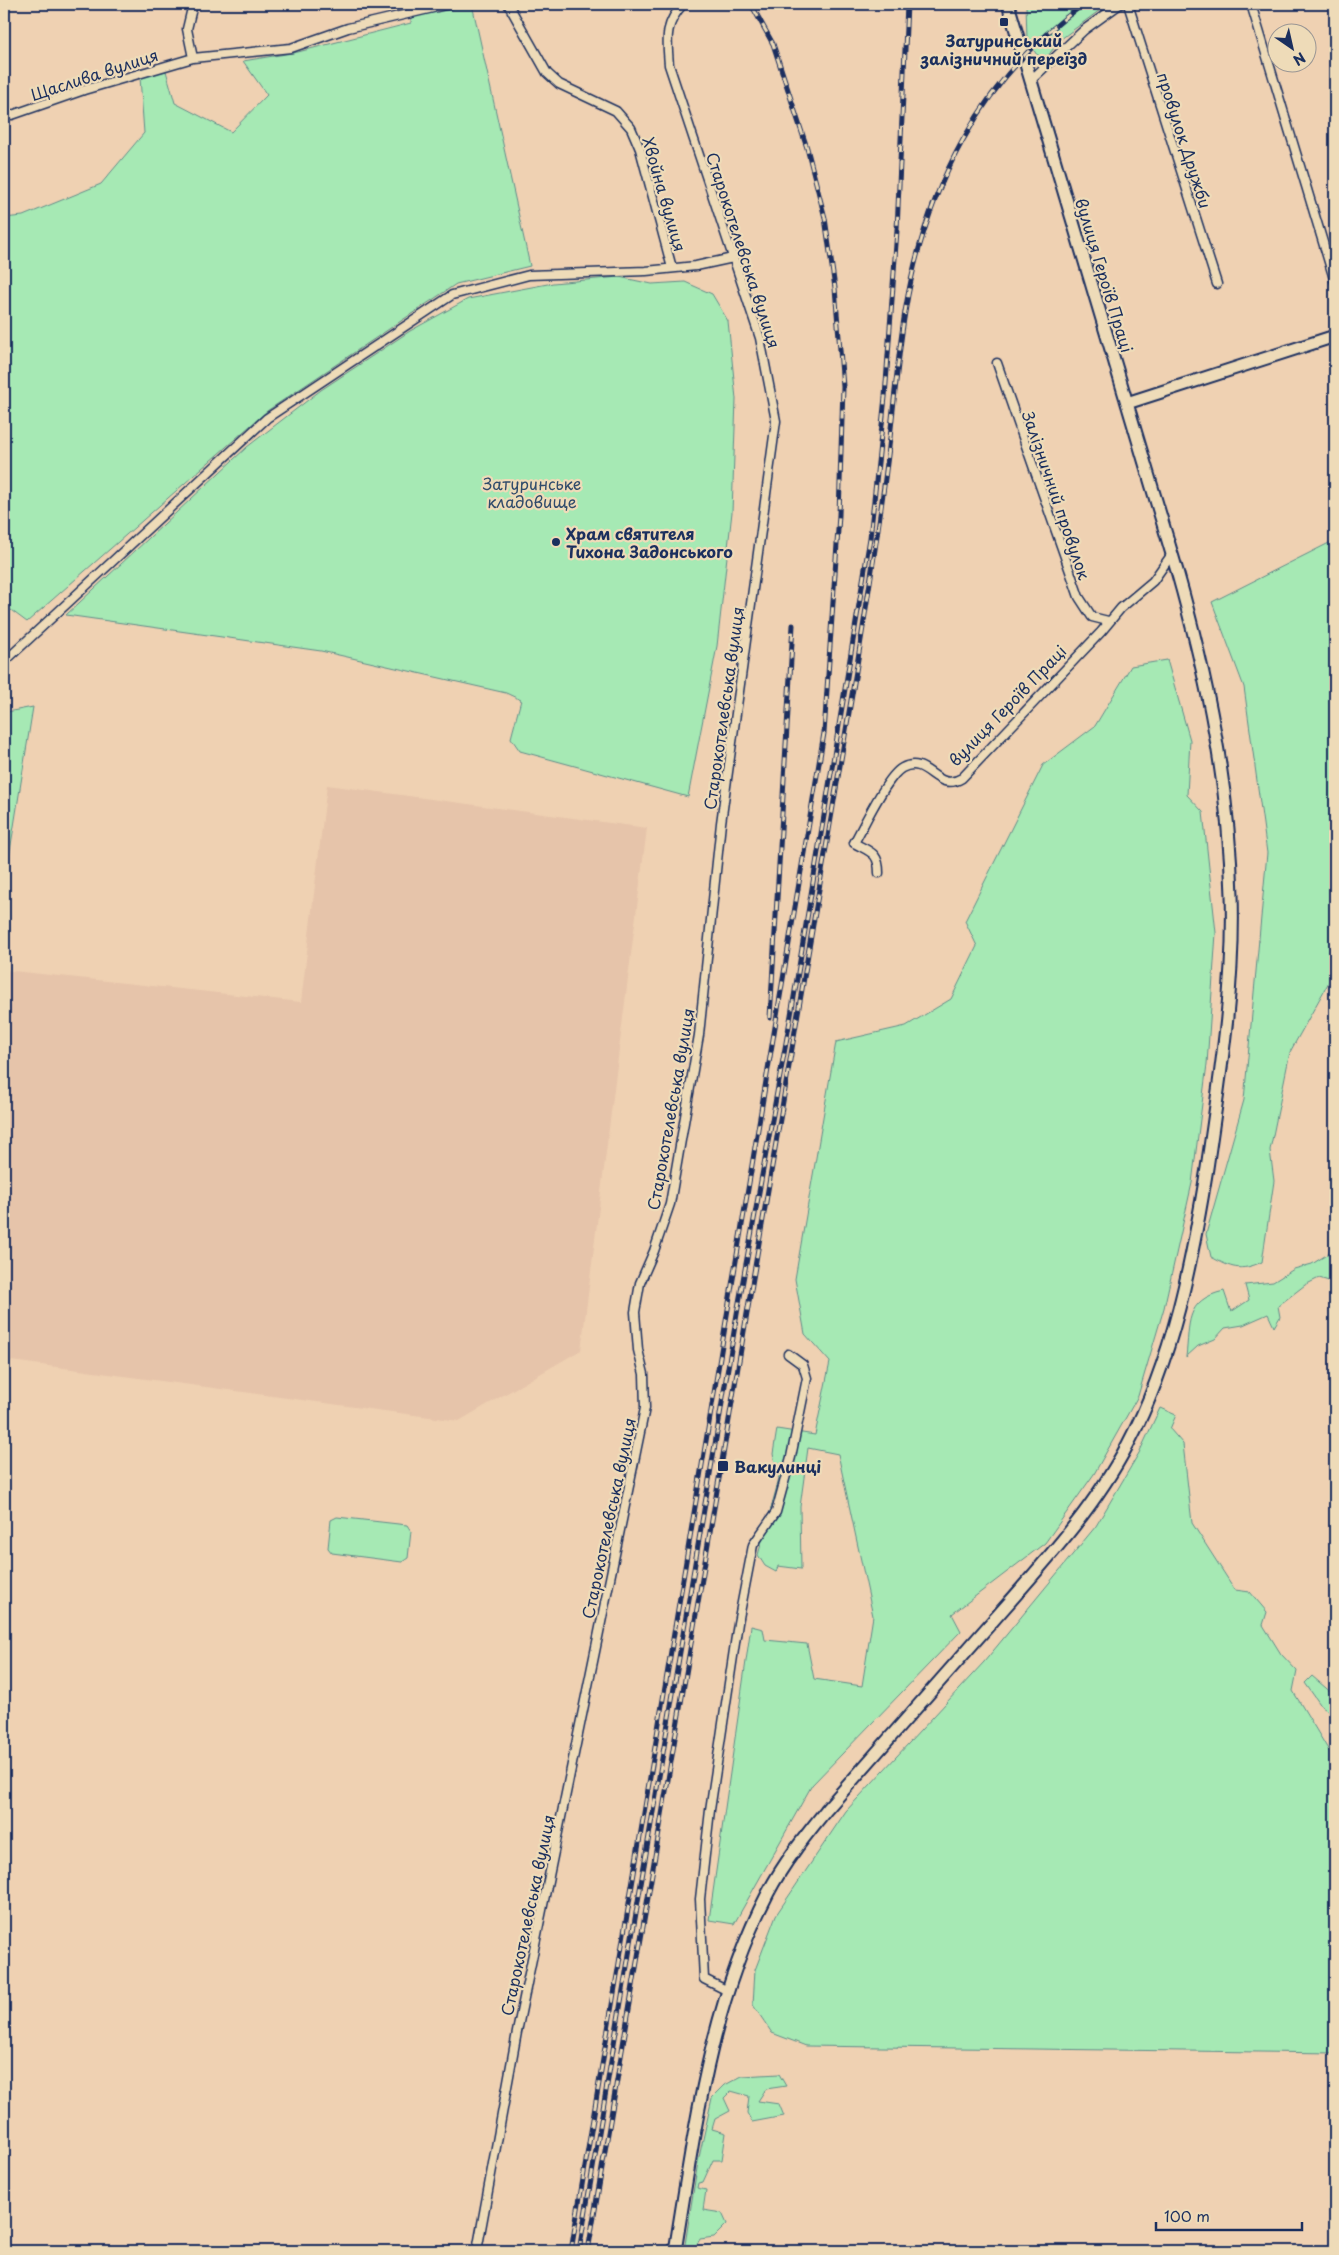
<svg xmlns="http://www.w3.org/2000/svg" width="1339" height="2255" viewBox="0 0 1339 2255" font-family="'Playpen Sans',sans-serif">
  <rect width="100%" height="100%" fill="#efd1b2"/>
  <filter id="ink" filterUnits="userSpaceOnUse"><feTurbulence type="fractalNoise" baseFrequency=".02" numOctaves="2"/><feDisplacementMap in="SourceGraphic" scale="10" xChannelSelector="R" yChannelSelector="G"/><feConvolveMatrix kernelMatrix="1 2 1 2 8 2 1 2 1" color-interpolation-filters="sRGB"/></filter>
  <g filter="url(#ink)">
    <path fill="#e6c4aa" d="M327,785L647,828L581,1350L459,1421L4,1360V970L301,1002Z"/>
    <path fill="#a6e9b4" stroke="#608c89" d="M411,4H472L530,266L456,284L267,411L27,622L4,605V218L23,216L101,184L144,133L140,77L166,71L175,103L231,132L267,95L243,61L298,52L411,23Z
      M1026,4H1108L1061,39L1047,57L1037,55L1027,40Z
      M619,277L652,284L685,282L712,294L728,321L736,399L732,512L717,646L688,797L520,751L511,738L521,700L506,693L321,651L66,615L247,447L321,390L410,331L468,299L553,283Z
      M1335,540V971L1290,1052L1270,1150L1274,1181L1262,1262C1239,1272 1232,1268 1211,1257L1206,1234L1244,1100L1267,853L1244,687L1212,602Z
      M1167,660L1190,740L1187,795L1203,812L1216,933L1207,1064L1192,1183L1164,1308L1138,1396L1094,1474L1045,1543L952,1614L961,1631L812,1785L734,1924L709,1920L751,1626L763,1629L765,1640L807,1644L814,1679L862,1686L873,1616L838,1454L808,1448L800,1507L801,1569L778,1566L776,1572L765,1566L758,1555L779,1479L773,1454L777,1429L815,1435L830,1362L805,1334L795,1279L836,1042L906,1026L951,999L977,946L965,921L1043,765L1095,726L1131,666Z
      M33,707L4,889V721L7,712Z
      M1335,1241V1293L1329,1281L1319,1278L1305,1285L1278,1306L1280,1317L1274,1327L1268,1314L1243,1325L1225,1328L1215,1339L1198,1346L1186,1357C1190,1324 1184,1300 1224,1291L1231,1312L1249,1300L1245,1285L1273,1282L1294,1269L1312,1264L1328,1254Z
      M1160,1408L1176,1415L1170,1429L1183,1444L1192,1523L1235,1590L1250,1592L1267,1612L1263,1625L1281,1654L1297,1671L1293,1691L1335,1761V2053L806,2046L772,2033L753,2005L755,1970L776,1915L846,1811L984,1662L1096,1526L1139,1453Z
      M337,1517L407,1525L411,1531L408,1558L402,1562L332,1553L328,1548L331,1520Z
      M1312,1676L1333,1694H1335V1716L1322,1707L1305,1683Z
      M779,2074L786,2086L766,2089L758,2101L779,2104L784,2116L752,2122L747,2113L749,2096L731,2091L724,2098L730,2111L715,2119L712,2129L726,2133L722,2160H713L703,2182L698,2183L697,2188L706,2190L703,2210L722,2213L727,2224L714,2237L700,2239L693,2251H684L698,2162L712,2098L725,2085L742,2076Z"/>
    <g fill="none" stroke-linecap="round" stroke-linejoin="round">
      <g stroke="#1b2f5e" stroke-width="11">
        <path id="street" d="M508,4L547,73L559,84L616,111L631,128L640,149L672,268
          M1128,4L1217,284
          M1251,4L1335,282
          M193,58L291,48L348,28L450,4
          M1030,81L1084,30L1120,4
          M4,115H12L84,90L193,58L187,29L193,4
          M997,363L1079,597L1092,617L1108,621
          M4,662L267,418L452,295L529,275L646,271L696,266L733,258
          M879,873C879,852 870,852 854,843C863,827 887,776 902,768C928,754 936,794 962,778L1101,632L1121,608L1153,581L1172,554
          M728,1991L704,1979L700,1899L710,1810L738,1623L753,1545L776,1512L791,1457L807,1378L803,1365L788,1354
          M477,2251L517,2032L645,1408L644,1374L638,1350L635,1312L640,1283L654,1251L670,1204L699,1035L721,823L776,421L760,338L669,65C667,39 664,25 683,4"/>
      </g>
      <g stroke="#1b2f5e" stroke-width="15">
        <path id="secondary" d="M1127,403L1335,336
          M675,2251C695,2129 710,2004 768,1893C784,1862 806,1835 827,1809C882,1747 936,1685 991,1623C1040,1567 1093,1511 1128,1444C1173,1359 1192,1262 1207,1168C1220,1078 1235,985 1232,895C1229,784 1207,677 1177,571L1008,4"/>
      </g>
      <use href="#street" stroke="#eedbb8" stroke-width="8"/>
      <use href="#secondary" stroke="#eedbb8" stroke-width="11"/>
      <g stroke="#1b2f5e" stroke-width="5">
        <path id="rail" d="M770,1018L793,625
          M571,2251L824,733L839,515L843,387L835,288L825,218L807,148L773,44L751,4
          M579,2251L738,1308L791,1015L870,538L885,397L897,230L907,4
          M588,2251L856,671C868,597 880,522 889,447C894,402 898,356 905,312C925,190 981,76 1084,4"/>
      </g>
      <use href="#rail" stroke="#eedbb8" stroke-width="3" stroke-dasharray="9" stroke-linecap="butt"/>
    </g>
  </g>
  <g fill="#1b2f5e" stroke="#eedbb8" stroke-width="2">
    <rect x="999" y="17" width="10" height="10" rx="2.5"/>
    <circle cx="556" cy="542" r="5"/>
    <rect x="717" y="1460" width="12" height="12" rx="2.5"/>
  </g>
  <g text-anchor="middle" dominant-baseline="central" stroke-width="4.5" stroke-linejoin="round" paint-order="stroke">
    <g font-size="16" font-weight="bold" fill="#1b2f5e" stroke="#eedbb8" text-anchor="start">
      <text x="1004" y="40" text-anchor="middle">Затуринський<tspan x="1004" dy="18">залізничний переїзд</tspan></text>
      <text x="566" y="533">Храм святителя<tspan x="566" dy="18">Тихона Задонського</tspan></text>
      <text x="734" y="1466">Вакулинці</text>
    </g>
    <g font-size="16" fill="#1b2f5e" stroke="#eedbb8">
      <text transform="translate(94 74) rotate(-18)">Щаслива вулиця</text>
      <text transform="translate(1185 140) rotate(72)">провулок Дружби</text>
      <text transform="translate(665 194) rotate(74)">Хвойна вулиця</text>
      <text transform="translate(744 250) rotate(72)">Старокотелевська вулиця</text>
      <text transform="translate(1105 275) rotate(73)">вулиця Героїв Праці</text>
      <text transform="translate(1057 495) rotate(71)">Залізничний провулок</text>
      <text transform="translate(1007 705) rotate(-46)">вулиця Героїв Праці</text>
      <text transform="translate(723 708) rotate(-82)">Старокотелевська вулиця</text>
      <text transform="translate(670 1109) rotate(-80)">Старокотелевська вулиця</text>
      <text transform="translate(608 1518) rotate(-78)">Старокотелевська вулиця</text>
      <text transform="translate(527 1915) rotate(-78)">Старокотелевська вулиця</text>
    </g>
    <g font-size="16" fill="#304b6b" stroke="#eedbb8">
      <text x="532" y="483">Затуринське<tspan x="532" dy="18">кладовище</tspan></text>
    </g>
  </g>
  <rect width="1339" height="2255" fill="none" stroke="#eedbb8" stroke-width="20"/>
  <rect x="10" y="10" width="1319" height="2235" fill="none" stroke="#1b2f5e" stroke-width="2" filter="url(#ink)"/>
  <g transform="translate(1292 48) rotate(146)"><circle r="24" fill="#eedbb8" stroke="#9a9694"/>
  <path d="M0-4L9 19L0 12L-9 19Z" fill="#1b2f5e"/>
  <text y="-8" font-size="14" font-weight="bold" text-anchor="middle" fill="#1b2f5e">N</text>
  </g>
  <path d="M1156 2222v8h146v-8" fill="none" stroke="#1b2f5e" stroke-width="2.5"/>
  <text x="1164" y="2222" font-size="15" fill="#1b2f5e" stroke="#eedbb8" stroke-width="4" paint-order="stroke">100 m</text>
</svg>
